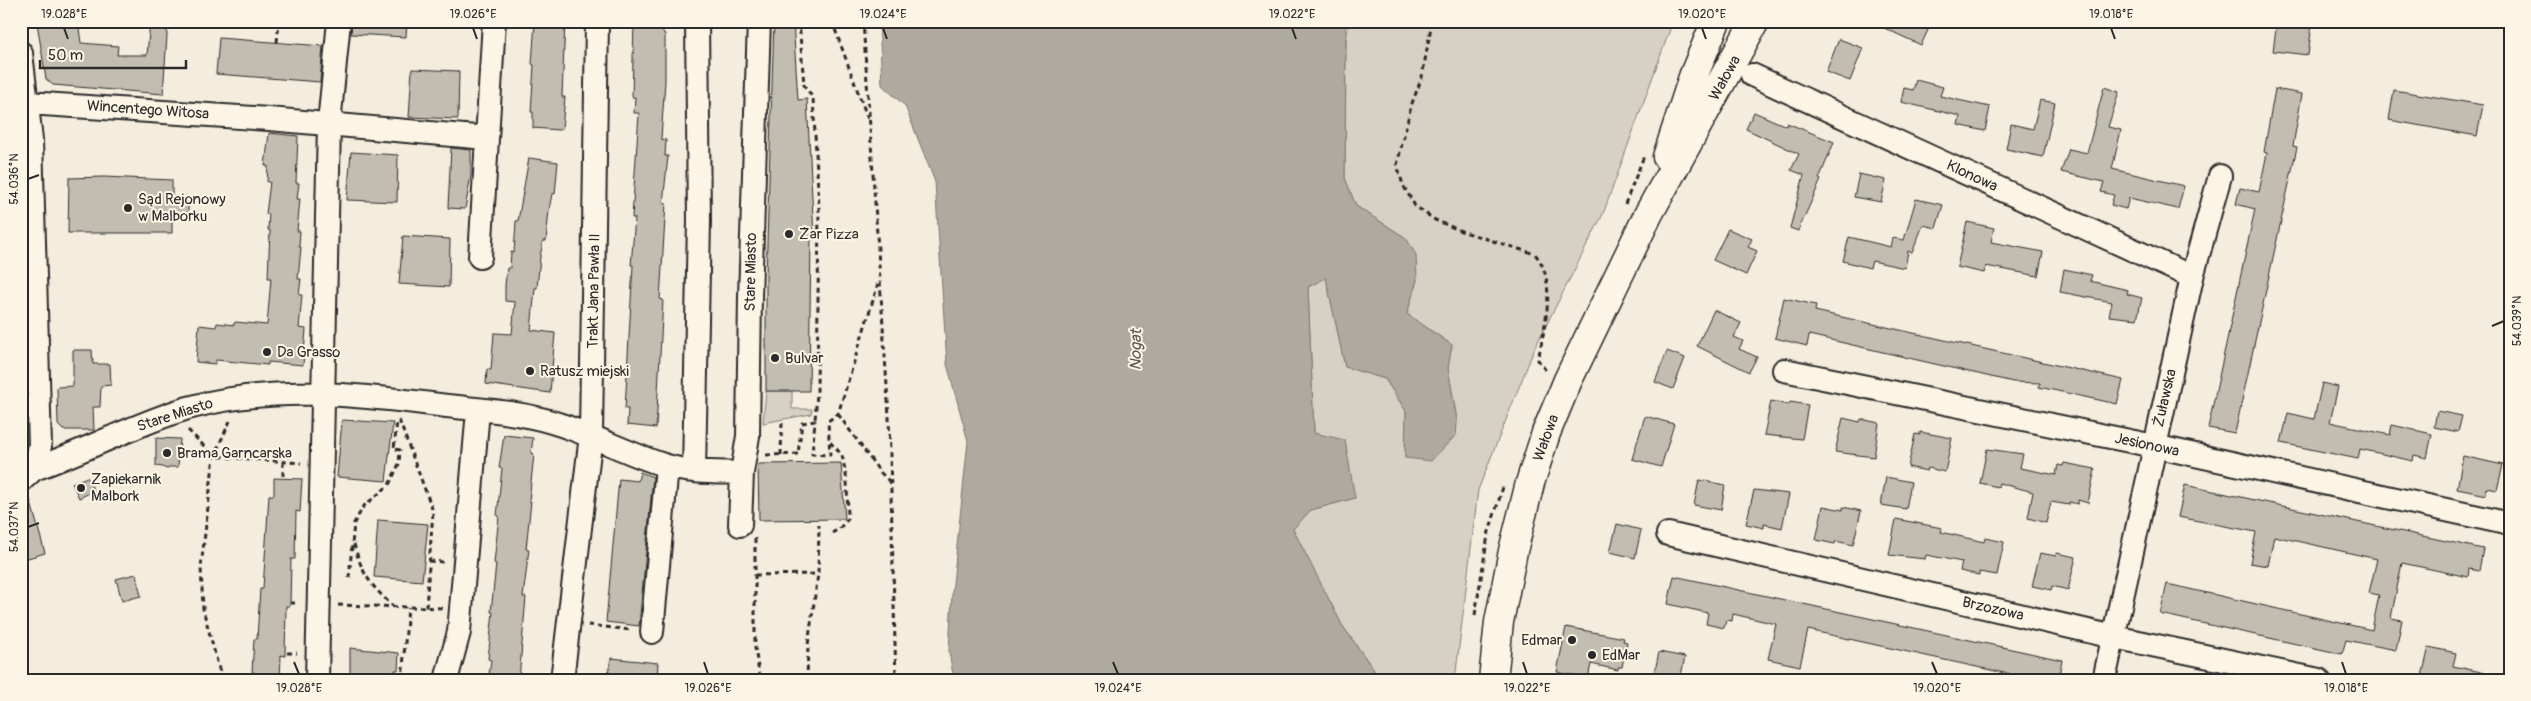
<svg xmlns="http://www.w3.org/2000/svg" width="2531" height="701" viewBox="0 0 2531 701" font-family="Pangolin,sans-serif">
  <rect width="100%" height="100%" fill="#f4edde"/>
  <filter id="ink" filterUnits="userSpaceOnUse"><feTurbulence type="fractalNoise" baseFrequency=".02" numOctaves="2"/><feDisplacementMap in="SourceGraphic" scale="10" xChannelSelector="R" yChannelSelector="G"/><feConvolveMatrix kernelMatrix="1 2 1 2 8 2 1 2 1" color-interpolation-filters="sRGB"/></filter>
  <g filter="url(#ink)">
    <path fill="#d6d1c4" stroke="#807e78" d="M1349,21H1673L1603,214L1535,347L1478,490L1455,680H1381L1342,625L1292,529L1311,510L1355,498L1314,433L1308,287L1326,277L1345,367L1385,379L1406,411L1405,458L1456,435L1457,420L1448,368L1452,345L1407,314L1417,280L1406,238L1356,206L1345,178L1346,41Z
      M766,391H792V409H812L811,414L763,423Z"/>
    <path fill="#afaaa0" stroke="#7a7771" d="M879,21H1346L1345,178L1356,206L1406,238L1416,255L1417,280L1407,314L1452,345L1448,368L1457,420L1456,435L1431,461L1405,458L1406,411L1385,379L1345,367L1326,278L1308,287L1314,433L1345,440L1355,498L1311,510L1293,529L1342,625L1381,680H954L949,652L952,593L968,441L947,364L935,182L905,106L882,85Z"/>
    <path fill="#c2bdb1" stroke="#2b2b2b" d="M52,21H78L81,43L118,46L117,55H147L150,21H168L163,94L53,85L46,79L37,23Z
      M352,21H407L406,37L351,34Z
      M535,21H565L562,97H565L562,129L559,130L533,128V112H531L534,65L532,64Z
      M634,21H663V33L665,34V81L661,139L666,140L665,156H668L663,203H666L660,299L663,300L656,428L627,425L628,409H625L633,265H631L635,218H632L639,113H634L635,97H632Z
      M774,21H793L798,100L807,99L814,237H811L809,391H766V275Z
      M1869,21H1909L1928,30L1921,45Z
      M2277,21L2312,24L2308,55L2273,51Z
      M219,38L323,46L320,82L216,74Z
      M1839,39L1863,48L1850,81L1826,72Z
      M412,69L459,71L458,119L409,117Z
      M1916,80L1943,87L1940,96L1990,107L1985,131L1958,125L1960,116L1901,102L1904,88L1913,90Z
      M2104,87L2119,92L2108,127L2121,130L2112,169L2184,186L2178,209L2129,198L2126,209L2111,205L2114,195L2101,192L2104,182L2061,172L2069,149L2087,153Z
      M2275,89L2302,94L2293,146L2297,147L2235,433L2208,428L2255,209L2236,204L2240,188L2259,192L2267,153L2264,152Z
      M2394,90L2483,105L2477,136L2389,120Z
      M2040,100L2055,103L2043,157L2006,149L2011,124L2033,129Z
      M1754,112L1786,126L1787,123L1834,142L1819,179L1821,180L1798,231L1790,228L1804,175L1791,170L1799,154L1746,129Z
      M269,133L298,136L296,183H299L297,199H300L297,231H300L299,247H301L298,279H301L299,295H302L299,328L306,329L303,365L268,362V365L216,360L215,364L196,362L199,325L216,327L217,323L234,325L235,322L267,325L271,278H268L270,230H268L269,214H266L270,182H267L268,166H265Z
      M451,148L471,150V175L465,209L448,208Z
      M351,152L398,155L397,202L347,200Z
      M529,158L558,162L555,194H552L549,210L546,241H543L540,257L537,288H535L531,330L555,333L550,393L486,384L487,369L491,370L494,333L512,334L515,302L505,301V285L507,268H510L511,252L514,253L516,221H518Z
      M1859,174L1886,180L1881,202L1854,197Z
      M104,177L172,180V199L188,201V216H172V233H68L69,178Z
      M1916,199L1943,205L1936,228L1923,225L1912,253L1908,251L1905,268L1872,261L1870,268L1843,261L1849,237L1891,247L1893,238L1904,240Z
      M1967,222L1994,228L1991,242L2043,252L2038,276L1986,266L1984,273L1957,267Z
      M1728,229L1752,239L1748,247L1757,251L1746,275L1713,260Z
      M403,236L450,239L449,287L399,284Z
      M2064,269L2092,275L2090,281L2128,290L2127,294L2142,298L2137,319L2109,316L2112,302L2060,292Z
      M1784,298L1816,305L1815,311L2123,380L2117,404L2039,387L2040,383L2013,382L1809,335L1807,346L1775,338Z
      M1714,310L1741,323L1734,337L1743,341L1739,349L1757,357L1749,372L1697,346Z
      M73,350H92L93,364H110L111,385L101,386L100,407H93L94,430H63L58,425L57,387L73,386Z
      M1667,351L1685,358L1673,389L1655,382Z
      M2322,383L2338,387L2330,422L2390,435L2392,425L2432,434L2427,458L2414,455L2413,461L2360,449L2358,459L2281,443L2288,413L2314,419Z
      M1771,401L1789,405L1790,402L1808,405L1802,439L1764,435Z
      M2437,411L2462,416L2458,432L2434,427Z
      M1645,416L1674,424L1661,467L1632,459Z
      M1843,418L1860,422L1861,419L1879,423L1874,457L1835,452Z
      M342,420L393,423L386,481L337,477Z
      M1920,432L1952,438L1945,472L1928,468L1927,471L1908,467L1915,434L1920,435Z
      M504,435L533,438L531,453L534,454L529,501H531L526,549H529L523,597H526L519,679L489,675L491,660L488,659L493,612H491L496,564L494,563L499,516H497L502,468H499Z
      M156,438L180,439L178,467H169L166,469L163,467L156,466Z
      M1987,449L2023,454L2020,468L2056,475L2058,465L2063,466L2064,463L2095,469L2088,503L2078,500V504L2069,502V505L2051,502L2046,523L2028,518L2033,492L1999,483L1998,487L1980,483Z
      M2463,456L2503,465L2497,490L2487,488L2486,495L2457,489Z
      M841,463L845,519L759,520L758,464Z
      M640,472L653,477L639,626L606,622L619,479L638,481Z
      M87,477L94,491L79,498L72,483Z
      M1886,477L1911,482L1906,509L1881,505Z
      M274,478L302,479L300,512L296,511L295,559H291L290,606H286L285,656L281,655L280,680H256V673L252,672L254,639H257L260,589H263L269,495H274Z
      M1699,480L1725,485L1721,510L1694,505Z
      M2185,485L2483,549L2479,571L2469,569L2468,577L2402,563L2391,618L2402,620L2396,650L2346,640L2342,654L2160,614L2167,584L2372,630L2379,595L2369,593L2377,559L2274,536L2268,566L2250,563L2256,532L2178,517Z
      M1754,490L1789,494L1782,528L1764,524V528L1746,524Z
      M28,492L45,553L21,560V494Z
      M1823,506L1843,510V507L1861,511L1853,545L1836,541L1835,544L1816,540Z
      M1896,519L1942,528L1941,532L1984,542L1985,538L2004,542L1997,575L1979,572V575L1960,571L1962,562L1926,555L1925,559L1889,555Z
      M378,520L428,524L422,581L374,577Z
      M1617,524L1641,530L1635,558L1610,552Z
      M2040,553L2056,556L2057,553L2076,557L2068,590L2052,586L2051,590L2032,586Z
      M136,574L141,596L122,601L116,579Z
      M1674,576L2062,660L2058,680H2036L1808,630L1800,666L1768,659L1776,624L1733,614L1732,621L1726,620L1724,628L1706,624L1708,613L1668,604Z
      M1566,627L1624,638L1623,641L1627,642L1622,667H1618V670L1591,664L1588,678L1557,672Z
      M2429,647L2456,653L2453,666L2486,673L2485,680H2438L2422,676Z
      M350,648L399,653L398,670H395L394,680H350Z
      M1659,652L1685,657L1680,680H1653Z
      M611,658L658,663L657,680H607Z"/>
    <g fill="none" stroke-linecap="round" stroke-linejoin="round">
      <g stroke="#2b2b2b" stroke-width="26">
        <path id="minor" d="M21,53L31,140L40,446L34,469L21,481
          M1752,75L2192,277
          M28,103L269,119L487,138
          M480,257L494,21
          M1784,370L2154,446L2510,524
          M34,469C86,451 135,424 188,408C272,385 354,394 439,405C470,409 502,410 532,417C580,427 621,452 667,466C691,473 717,472 742,473
          M694,471L699,221L697,21
          M740,525L742,473L748,436L750,297L759,21
          M1668,534L2114,637L2319,680
          M652,632L667,466
          M317,680L329,124L339,21
          M446,680L459,632L478,410
          M562,680L591,435L597,21
          M2104,680L2192,277L2220,176"/>
      </g>
      <g stroke="#2b2b2b" stroke-width="31">
        <path id="major" d="M1667,157L1693,77L1716,21
          M1493,680L1499,622L1513,551L1530,483L1546,433L1568,380L1649,213L1755,21"/>
      </g>
      <path stroke="#2b2b2b" stroke-width="3" stroke-dasharray="5 4" stroke-linecap="butt" d="M799,21L804,85L813,98L819,207L817,392L815,421
        M832,21L869,122
        M863,21L889,417L896,680
        M1432,21L1422,77L1411,106L1397,165L1403,185L1415,206L1435,220L1461,231L1535,254C1558,281 1544,328 1538,360L1547,372
        M277,42L279,21
        M1625,204L1644,156
        M838,414L880,472L891,483
        M399,420L433,511L426,608
        M188,430L214,456
        M830,442L842,455L847,480L848,519L839,529L832,533
        M183,454L301,463
        M766,455L798,454L802,423L815,421L812,454L830,455L828,421L838,414L878,284
        M781,455L782,422
        M283,462V478
        M755,538V648L760,680
        M354,544C362,574 370,585 393,606
        M429,561L444,562
        M755,575L818,574
        M349,578L354,523L364,506L389,485L399,464L400,450L394,449L397,421
        M290,603H298
        M338,605L442,608
        M1475,615L1488,535L1503,487
        M588,625L631,630
        M287,653H297
        M222,680L203,609L201,567L214,456L230,421
        M402,680L408,607
        M807,680L808,645L818,574L819,525"/>
      <use href="#minor" stroke="#fcf5e5" stroke-width="22"/>
      <use href="#major" stroke="#fcf5e5" stroke-width="28"/>
    </g>
  </g>
  <path fill="none" stroke="#2b2b2b" stroke-width="2" d="M64,28L68,39M473,28L477,39M883,28L887,39M1292,28L1296,39M1702,28L1706,39M2111,28L2115,39M28,179L39,175M2492,326L2504,321M28,527L39,523M294,662L299,674M704,662L708,674M1113,662L1118,674M1523,662L1527,674M1932,662L1937,674M2342,662L2346,674"/>
  <g fill="#2b2b2b" stroke="#fcf5e5" stroke-width="2">
    <circle cx="128" cy="208" r="5"/>
    <circle cx="789" cy="234" r="5"/>
    <circle cx="267" cy="352" r="5"/>
    <circle cx="775" cy="358" r="5"/>
    <circle cx="530" cy="371" r="5"/>
    <circle cx="167" cy="453" r="5"/>
    <circle cx="81" cy="488" r="5"/>
    <circle cx="1572" cy="640" r="5"/>
    <circle cx="1592" cy="655" r="5"/>
  </g>
  <g text-anchor="middle" dominant-baseline="central" stroke-width="4" stroke-linejoin="round" paint-order="stroke">
    <g font-size="15" fill="#2b2b2b" stroke="#fcf5e5">
      <text transform="translate(1725 78) rotate(-61)">Wałowa</text>
      <text transform="translate(148 110) rotate(4)">Wincentego Witosa</text>
      <text transform="translate(1972 176) rotate(25)">Klonowa</text>
      <text transform="translate(751 272) rotate(-89)">Stare Miasto</text>
      <text transform="translate(594 291) rotate(-89)">Trakt Jana Pawła II</text>
      <text transform="translate(2165 398) rotate(-77)">Żuławska</text>
      <text transform="translate(175 415) rotate(-18)">Stare Miasto</text>
      <text transform="translate(1546 438) rotate(-70)">Wałowa</text>
      <text transform="translate(2147 445) rotate(12)">Jesionowa</text>
      <text transform="translate(1993 609) rotate(13)">Brzozowa</text>
    </g>
    <g font-size="15" fill="#2b2b2b" stroke="#fcf5e5" text-anchor="start">
      <text x="138" y="199">Sąd Rejonowy<tspan x="138" dy="17">w Malborku</tspan></text>
      <text x="799" y="234">Żar Pizza</text>
      <text x="277" y="352">Da Grasso</text>
      <text x="785" y="358">Bulvar</text>
      <text x="540" y="371">Ratusz miejski</text>
      <text x="177" y="453">Brama Garncarska</text>
      <text x="91" y="479">Zapiekarnik<tspan x="91" dy="17">Malbork</tspan></text>
      <text x="1562" y="640" text-anchor="end">Edmar</text>
      <text x="1602" y="655">EdMar</text>
    </g>
    <g font-size="16" font-style="italic" fill="#595754" stroke="#fcf5e5">
      <text transform="translate(1136 350) rotate(-89)">Nogat</text>
    </g>
  </g>
  <rect width="2531" height="701" fill="none" stroke="#fcf5e5" stroke-width="55"/>
  <path d="M40 60v8h146v-8" fill="none" stroke="#2b2b2b" stroke-width="2.5"/>
  <text x="48" y="60" font-size="15" fill="#2b2b2b" stroke="#fcf5e5" stroke-width="4" paint-order="stroke">50 m</text>
  <rect x="28" y="28" width="2476" height="646" fill="none" stroke="#2b2b2b" stroke-width="2"/>
  <g font-size="12" text-anchor="middle" fill="#2b2b2b">
    <text x="64" y="18">19.028°E</text>
    <text x="473" y="18">19.026°E</text>
    <text x="883" y="18">19.024°E</text>
    <text x="1292" y="18">19.022°E</text>
    <text x="1702" y="18">19.020°E</text>
    <text x="2111" y="18">19.018°E</text>
    <text transform="translate(14 179) rotate(-90)" y="4">54.036°N</text>
    <text transform="translate(2517 321) rotate(-90)" y="4">54.039°N</text>
    <text transform="translate(14 527) rotate(-90)" y="4">54.037°N</text>
    <text x="299" y="692">19.028°E</text>
    <text x="708" y="692">19.026°E</text>
    <text x="1118" y="692">19.024°E</text>
    <text x="1527" y="692">19.022°E</text>
    <text x="1937" y="692">19.020°E</text>
    <text x="2346" y="692">19.018°E</text>
  </g>
</svg>
